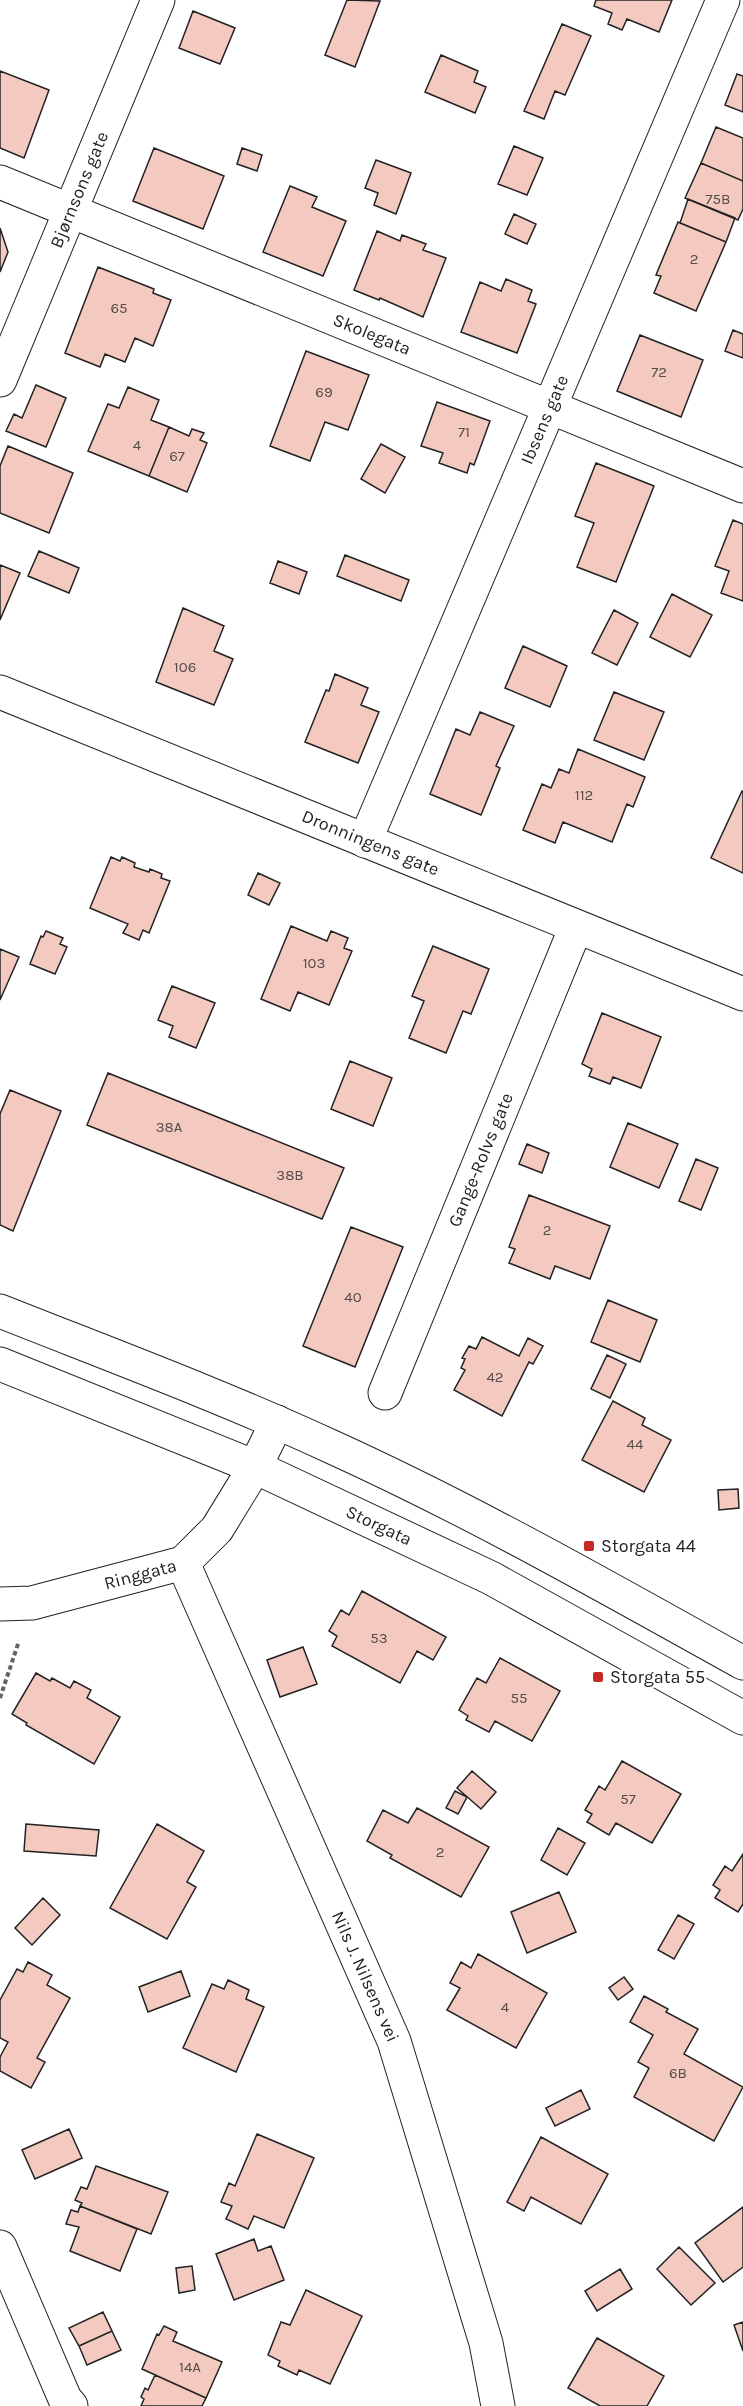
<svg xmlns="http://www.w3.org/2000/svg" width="743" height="2406" viewBox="0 0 743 2406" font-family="Karla,sans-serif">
  <rect width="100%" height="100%" fill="#fff"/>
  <path fill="#f3c9c0" stroke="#222" stroke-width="1.5" d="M347,0L380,1L355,67L325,55Z
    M596,0H672L659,32L627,19L622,30L608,24L612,13L594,6Z
    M193,11L235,28L220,64L179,48Z
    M562,24L591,36L565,95L555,91L544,119L524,111Z
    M441,55L478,71L474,82L486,87L475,113L425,92Z
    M0,71L49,90L24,158L0,148Z
    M737,74L743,76V112L725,105Z
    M716,127L743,138V181L701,163Z
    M514,146L543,158L527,195L498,184Z
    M154,148L224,176L203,229L133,201Z
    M242,148L262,155L257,171L237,164Z
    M376,160L411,173L396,214L374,205L378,193L365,188Z
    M701,163L743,181V209L738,220L685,198Z
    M290,186L317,197L312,207L346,221L323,276L263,252Z
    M688,199L735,218L726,242L680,223Z
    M514,214L536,224L527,244L505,234Z
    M678,222L726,242L696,311L654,293L661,276L656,275Z
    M0,228L8,252L0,272Z
    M377,231L400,241L402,235L426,244L423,250L446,258L423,317L380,298L379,300L354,290Z
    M98,267L154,289L153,293L171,300L153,346L135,338L125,362L105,354L100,367L65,353Z
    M506,279L532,290L528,301L536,304L517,353L461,332L480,282L501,291Z
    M733,330L743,334V358L725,351Z
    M640,335L703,360L681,417L617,391Z
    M306,351L369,375L348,430L325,422L310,461L270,446Z
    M36,385L66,398L46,447L6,431L14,414L22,418Z
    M128,387L159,400L151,420L169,427L149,476L88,451L108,404L119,408Z
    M437,402L490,421L474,465L470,463L467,473L439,463L443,453L421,446Z
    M169,427L189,436L192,429L204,433L200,440L207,443L187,492L149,476Z
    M381,444L405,457L385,493L361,479Z
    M8,446L73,473L49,533L0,513V466Z
    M596,463L654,486L616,582L577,567L594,523L575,516Z
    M733,520L743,524V601L721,593L729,571L715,566Z
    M39,551L79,568L69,593L28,576Z
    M345,555L409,580L401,601L337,576Z
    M278,561L307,572L299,594L270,583Z
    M0,565L20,573L0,620Z
    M672,594L712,615L690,657L650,637Z
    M183,608L224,626L214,651L233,659L214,705L156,682Z
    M614,610L638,623L617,665L592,653Z
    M523,646L567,666L550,707L505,688Z
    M335,674L368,688L361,705L379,712L358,763L305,742L326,690L329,691Z
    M614,692L664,712L644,760L594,740Z
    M480,712L514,726L496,766L500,768L481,815L430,794L456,729L470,735Z
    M578,749L645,777L633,807L627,804L612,842L563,822L555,843L523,830L542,784L551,788L559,769L569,773Z
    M742,791L743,792V873L711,858Z
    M111,857L120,861L122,857L135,863L134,867L149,872L150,869L162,874L161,878L170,881L149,933L143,930L139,940L123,933L128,924L90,908Z
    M258,873L280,883L269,905L248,895Z
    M291,926L327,941L331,931L348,938L344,948L352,951L329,1005L298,992L290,1011L261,999Z
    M46,931L63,938L60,944L67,947L55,974L30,964L41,936L43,937Z
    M433,946L489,969L471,1014L463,1011L446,1053L409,1038L424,1001L412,996Z
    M0,949L19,957L0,1000Z
    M172,986L215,1003L196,1048L169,1037L173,1026L158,1020Z
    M602,1013L661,1037L641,1088L613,1077L610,1084L589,1076L592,1069L582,1064Z
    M350,1061L392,1078L373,1126L331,1109Z
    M108,1073L344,1168L322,1219L87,1125Z
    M10,1090L61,1111L13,1231L0,1225V1114Z
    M628,1123L678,1144L659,1188L610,1167Z
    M527,1144L549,1153L542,1173L519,1164Z
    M696,1159L718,1168L701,1210L679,1201Z
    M529,1195L610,1226L590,1279L555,1266L550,1279L509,1263L515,1249L509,1247Z
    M351,1227L403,1247L355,1367L303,1346Z
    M608,1300L657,1320L640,1362L591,1342Z
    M482,1337L519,1356L528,1338L543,1346L533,1364L529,1362L502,1416L454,1390L465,1370L461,1368L465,1359L462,1358L469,1346L476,1349Z
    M607,1355L626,1364L610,1398L591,1389Z
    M613,1401L645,1418L642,1425L671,1440L644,1492L582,1460Z
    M738,1489L739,1508L719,1510L718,1490Z
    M362,1591L446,1637L433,1660L417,1651L400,1683L332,1646L337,1636L329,1631L341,1610L349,1615Z
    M303,1647L317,1684L280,1697L267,1660Z
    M500,1658L560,1691L532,1741L495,1721L489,1732L466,1720L468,1716L459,1710L477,1678L486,1683Z
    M36,1673L50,1681L52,1678L70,1688L74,1681L91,1690L87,1698L120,1717L94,1764L26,1725L27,1723L12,1714Z
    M622,1761L681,1794L652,1843L616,1823L609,1835L587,1822L592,1814L585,1810L599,1786L605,1790Z
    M472,1771L496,1792L481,1809L457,1788Z
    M455,1791L467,1797L458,1814L446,1808Z
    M417,1808L489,1847L461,1897L390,1858L392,1855L367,1841L383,1810L408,1823Z
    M26,1824L99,1830L96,1856L24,1851Z
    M157,1824L204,1851L187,1882L196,1887L167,1939L110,1908Z
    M558,1828L585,1843L567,1875L541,1860Z
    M743,1854V1904L738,1912L715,1898L720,1890L713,1885L725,1866L732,1871Z
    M559,1892L576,1932L527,1953L511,1912Z
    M43,1898L60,1915L32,1945L15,1928Z
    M678,1915L694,1924L674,1959L658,1950Z
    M478,1954L547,1993L516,2048L447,2010L460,1988L450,1983L461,1962L471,1968Z
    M28,1962L52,1975L47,1985L70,1998L37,2058L45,2062L31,2088L0,2071V2057L8,2042L0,2038V2000L17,1969L23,1972Z
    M181,1971L190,1996L148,2012L139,1987Z
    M624,1977L633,1989L618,2000L609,1988Z
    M228,1980L249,1990L246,1999L264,2007L236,2072L183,2048L212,1984L224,1989Z
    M644,1996L668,2009L666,2012L698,2029L684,2054L743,2087L714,2141L634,2097L649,2068L638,2062L653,2035L630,2022Z
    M581,2090L590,2109L555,2126L546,2108Z
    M69,2129L82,2158L35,2179L22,2150Z
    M257,2134L314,2158L284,2228L254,2216L248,2229L226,2219L232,2206L221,2202L229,2183L235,2186Z
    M541,2137L608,2174L581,2224L531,2197L524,2211L507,2202Z
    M96,2166L168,2192L151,2234L80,2206L82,2203L75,2200L81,2187L87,2189Z
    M80,2206L137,2229L120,2271L70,2251L79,2227L66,2224L71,2210L78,2212Z
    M743,2207V2267L723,2282L695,2243Z
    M254,2239L258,2251L271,2246L284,2280L234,2300L216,2254Z
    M679,2247L715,2283L691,2305L657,2269Z
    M192,2266L195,2290L179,2293L176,2268Z
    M620,2269L632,2289L597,2311L585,2291Z
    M306,2290L362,2316L330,2384L299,2370L297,2375L278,2366L280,2361L268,2355L281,2322L290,2325Z
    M103,2312L112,2331L79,2346L69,2328Z
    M743,2322V2351L734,2325Z
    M164,2326L177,2332L173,2341L222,2362L206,2398L142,2369L157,2334L159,2335Z
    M112,2331L121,2350L87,2365L79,2346Z
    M597,2338L664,2376L647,2406H600L568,2388Z
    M155,2375L206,2398L202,2406H141L144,2399L141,2397L145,2388L148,2390Z"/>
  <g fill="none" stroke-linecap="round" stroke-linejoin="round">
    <g stroke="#222" stroke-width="35">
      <g id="minor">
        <path id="s1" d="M0,182L743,486"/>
        <path id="s2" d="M0,380L158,0"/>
        <path id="s3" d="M0,692L743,994"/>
        <path id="s4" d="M365,841L723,0"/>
        <path d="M0,1311C111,1355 224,1397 332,1447C473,1511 608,1588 743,1663"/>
        <path id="s5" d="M0,1364L255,1467L491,1578L743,1718"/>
        <path id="s6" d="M385,1393L576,927"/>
        <path id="s7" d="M183,1563L394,2041L486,2343L498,2406"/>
        <path id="s8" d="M0,1604L32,1603L183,1563L217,1529L255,1467L277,1422"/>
        <path d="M0,2247L65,2399L71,2406"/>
      </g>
    </g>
    <path stroke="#646464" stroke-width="4" stroke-dasharray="4.5 3" stroke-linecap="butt" d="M0,1698L19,1641"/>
    <use href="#minor" stroke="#fff" stroke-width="33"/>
  </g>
  <g fill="#c62828" stroke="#fff" stroke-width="2">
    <rect x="583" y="1540" width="12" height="12" rx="3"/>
    <rect x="592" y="1671" width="12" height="12" rx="3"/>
  </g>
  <g text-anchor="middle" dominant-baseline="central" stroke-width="4.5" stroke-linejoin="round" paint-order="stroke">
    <g font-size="15" fill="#564c4a">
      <text x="718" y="199">75B</text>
      <text x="694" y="259">2</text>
      <text x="119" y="308">65</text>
      <text x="659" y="372">72</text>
      <text x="324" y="392">69</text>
      <text x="464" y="432">71</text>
      <text x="137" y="445">4</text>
      <text x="177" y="456">67</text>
      <text x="185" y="667">106</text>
      <text x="584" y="795">112</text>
      <text x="314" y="963">103</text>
      <text x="169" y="1127">38A</text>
      <text x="290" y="1175">38B</text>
      <text x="547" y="1230">2</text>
      <text x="353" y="1297">40</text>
      <text x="495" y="1377">42</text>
      <text x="635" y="1444">44</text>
      <text x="379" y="1638">53</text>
      <text x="519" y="1698">55</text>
      <text x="628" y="1799">57</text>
      <text x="440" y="1852">2</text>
      <text x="505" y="2007">4</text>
      <text x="678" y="2073">6B</text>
      <text x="190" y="2367">14A</text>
    </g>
    <g font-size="18" fill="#222" stroke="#fff">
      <text stroke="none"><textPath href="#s2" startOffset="206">Bjørnsons gate</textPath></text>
      <text stroke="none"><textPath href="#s1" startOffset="402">Skolegata</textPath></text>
      <text stroke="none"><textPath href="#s4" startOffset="458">Ibsens gate</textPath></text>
      <text stroke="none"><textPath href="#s3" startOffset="400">Dronningens gate</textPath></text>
      <text stroke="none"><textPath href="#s6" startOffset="252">Gange-Rolvs gate</textPath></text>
      <text stroke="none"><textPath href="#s5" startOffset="412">Storgata</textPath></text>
      <text stroke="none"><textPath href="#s8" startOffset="144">Ringgata</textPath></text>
      <text stroke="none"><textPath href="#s7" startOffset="452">Nils J. Nilsens vei</textPath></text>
    </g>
    <g font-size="18" fill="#222" stroke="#fff" text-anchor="start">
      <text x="601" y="1546">Storgata 44</text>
      <text x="610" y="1677">Storgata 55</text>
    </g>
  </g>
</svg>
